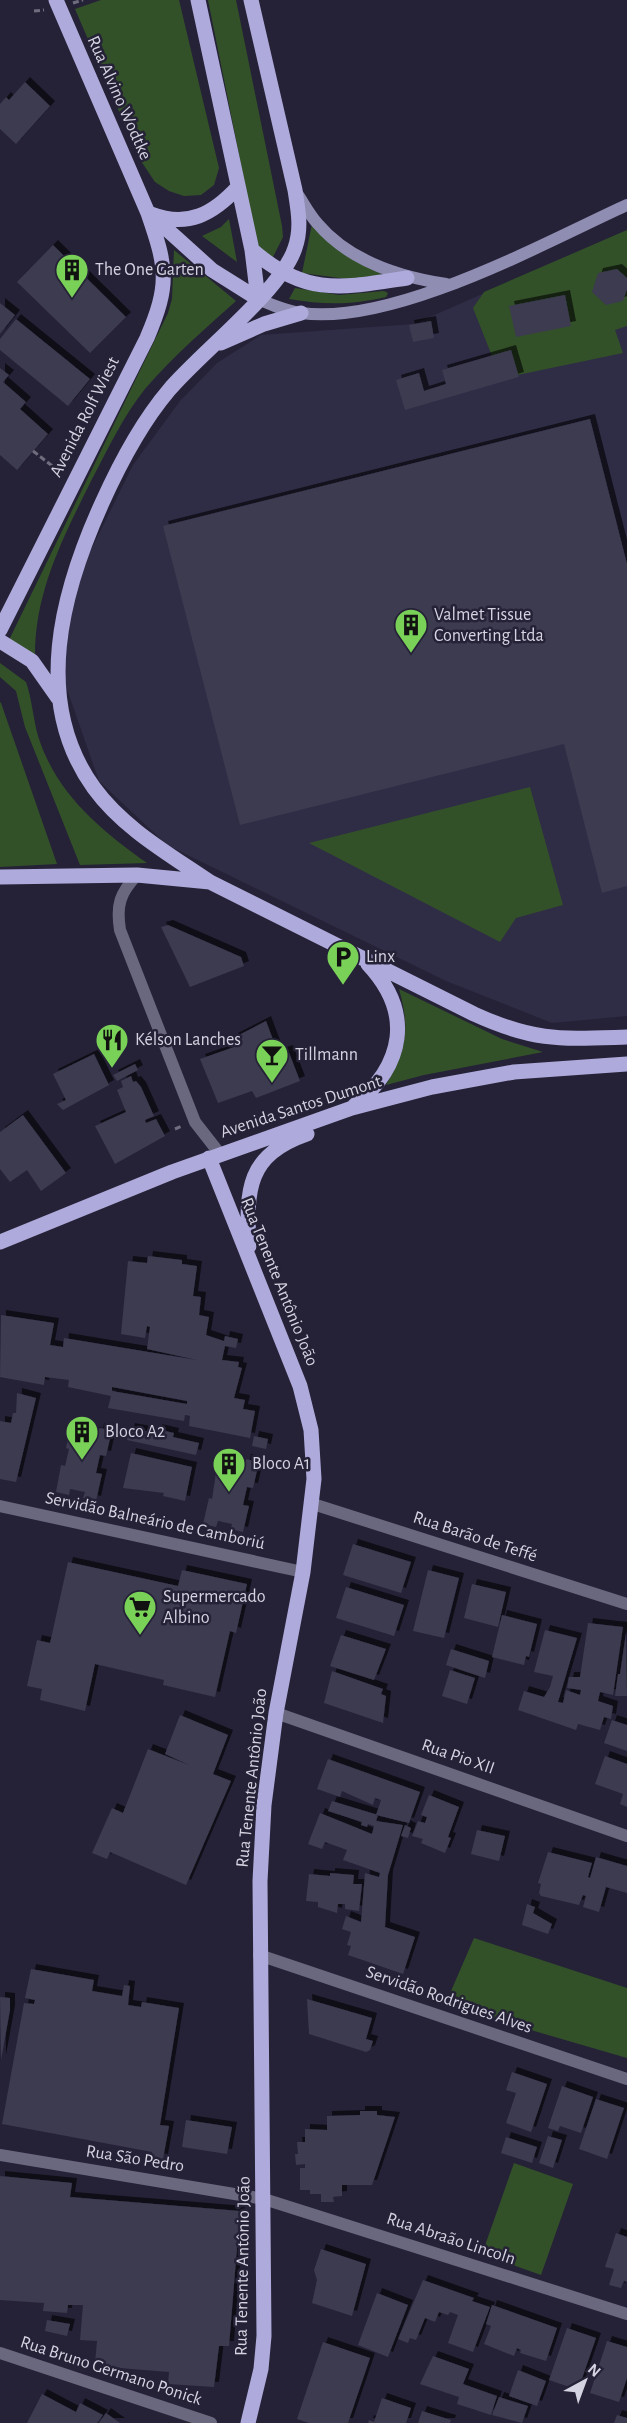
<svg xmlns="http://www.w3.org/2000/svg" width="627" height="2423" viewBox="0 0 627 2423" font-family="'Alegreya Sans',sans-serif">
  <defs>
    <filter id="shadow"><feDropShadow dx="5" dy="-5" stdDeviation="0" flood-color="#0009"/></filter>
  </defs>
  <rect width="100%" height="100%" fill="#252237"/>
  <path fill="#2f2c46" d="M627,230V1016L552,1023L446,981L167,845L99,781L62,675L75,582L133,465L180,401L217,363L261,335L414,324Z"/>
  <path fill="#335128" d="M101,0H179L219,168L214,185L201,195L184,196L169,191L155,182L139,158L75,9Z
    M208,0H236L282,226L283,237L272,259L259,249L255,234Z
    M229,219L237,262L202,236L221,227Z
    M312,224L349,257L383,275L347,279L302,273Z
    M627,230V326L615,330L623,353L508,377L492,356L473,308L484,292Z
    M174,250L236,301C205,329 172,357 145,389C123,416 108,449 92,479C64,536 35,590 35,655L9,640L168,313L172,299Z
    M295,288L339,295L384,291L388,293L386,297C352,305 324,305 289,299Z
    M0,663L26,682C32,699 33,718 38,736C56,793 99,829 147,863L80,865L25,727L16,691L0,677Z
    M0,702L1,703L57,864L0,867Z
    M530,787L563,905L516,918L500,942L309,843Z
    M399,989L502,1039L543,1052L424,1075L386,1085C407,1050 410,1028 399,989Z
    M474,1938L627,1988V2058L445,2005Z
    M514,2163L573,2184L541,2275L482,2254Z"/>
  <path fill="#3c3a50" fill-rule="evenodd" filter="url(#shadow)" d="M25,82L50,106L16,144L0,129V104L6,97L9,100Z
    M53,245L126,317L90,353L17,282Z
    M617,269L627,278V289L623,301L606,305L592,292L598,273Z
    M565,295L571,326L516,337L509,306Z
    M0,303L15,315L0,334Z
    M16,319L90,379L68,406L0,350V339Z
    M431,321L434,338L413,342L409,325Z
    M511,350L519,377L405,410L396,380L419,373L424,391L446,384L442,370Z
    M0,368L9,375L3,382L26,402L20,409L48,434L17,470L0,455Z
    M590,419L627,564V886L602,893L564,744L240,825L163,526Z
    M168,925L241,957L244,966L190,987L161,927Z
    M266,1021L278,1053L288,1050L300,1081L256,1098L252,1091L218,1103L200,1059L237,1046L233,1038Z
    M94,1054L109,1085L63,1110L57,1104L66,1100L53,1074Z
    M135,1064L138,1070L117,1081L113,1075Z
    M131,1076L133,1082L136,1081L141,1087L154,1116L145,1120L146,1123L156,1119L165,1136L115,1164L95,1126L126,1112L117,1090L123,1087L121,1081Z
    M23,1115L66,1173L41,1191L27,1170L10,1182L0,1169V1132Z
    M148,1256L182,1260V1264L197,1266L193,1296L201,1297L199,1315L209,1317L206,1335L224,1341L225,1336L238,1339L236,1348L225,1346L222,1360L239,1362L238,1367L242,1368L234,1398L245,1400L243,1409L255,1411L250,1438L189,1426L190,1416L185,1415L184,1421L108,1408L111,1396L68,1387L69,1380L45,1377L44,1385L0,1377L1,1315L54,1323L50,1345L63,1347L64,1338L197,1360L147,1349L150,1327L147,1326L145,1338L121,1334L128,1261L147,1263ZM112,1387L187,1401V1404L112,1391Z
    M17,1393L36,1398L16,1482L0,1479V1421L11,1423L13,1413H16Z
    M72,1422L84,1425L83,1430L98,1433L99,1428L112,1430L106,1456L100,1455L96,1473L102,1474L96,1501L83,1498L85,1492L70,1489L69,1495L56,1492L61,1465L65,1466L69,1449L66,1448Z
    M130,1428L156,1433L157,1429L174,1433L173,1437L199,1443L196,1455L127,1440Z
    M254,1436L268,1439L266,1449L252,1446Z
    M131,1453L192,1467L185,1501L163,1496L164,1493L123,1488Z
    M219,1453L231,1456L230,1461L245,1465L246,1459L259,1462L253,1488L247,1487L243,1505L249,1506L243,1532L231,1529L232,1524L218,1521L216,1527L203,1524L209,1498L212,1499Z
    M353,1544L411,1562L401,1593L343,1575Z
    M68,1562L178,1586L182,1570L247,1584L236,1633L230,1631L215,1697L163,1685L164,1680L95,1664L85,1711L40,1700L42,1689L27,1686L37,1640L50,1643Z
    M428,1570L459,1578L444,1638L413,1631Z
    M472,1584L506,1592L498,1627L464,1618Z
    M346,1587L404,1605L394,1636L336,1618Z
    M502,1615L537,1624L529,1657L526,1656L524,1665L492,1657Z
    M588,1623L623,1627L613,1695L600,1692L598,1701L613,1706L611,1719L604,1717L600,1730L578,1724L576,1730L518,1710L524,1691L544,1697L550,1687L553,1676L534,1672L545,1630L577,1638L558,1702L563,1703L566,1690L580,1695L581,1690L567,1688L569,1677H580Z
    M626,1633L627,1696H615L618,1674H620Z
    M341,1635L386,1649L374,1680L330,1666Z
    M451,1649L489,1661L485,1678L446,1665Z
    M450,1670L475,1678L467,1704L442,1696Z
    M332,1671L383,1689L381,1694L386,1696L383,1723L324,1703Z
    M180,1715L228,1735L213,1774L231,1781L186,1885L110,1852L107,1859L92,1853L112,1808L123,1813L148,1749L189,1765L165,1754Z
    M612,1720L627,1725V1751L604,1743Z
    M605,1756L627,1764V1807L620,1804L623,1794L595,1784Z
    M328,1759L420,1792L409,1823L376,1815L381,1800L375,1798L373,1805L342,1791L340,1797L317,1789Z
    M429,1795L459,1807L448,1837L451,1838L445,1853L421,1843L423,1839L412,1836L418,1821L425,1823L427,1817L421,1815Z
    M332,1801L378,1815L376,1821L403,1825L388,1875L385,1927L415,1937L403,1974L348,1955L351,1946L347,1945L351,1932L342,1929L346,1916L361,1922L365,1873L379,1877L380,1873L343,1860L347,1850L325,1842L322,1849L308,1844L320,1813L372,1834L374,1826L368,1824L367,1827L361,1825L362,1822L328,1811Z
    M405,1825L411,1828L408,1838L401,1836Z
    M477,1830L505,1836L499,1861L471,1854Z
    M548,1852L592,1863L588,1877L590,1878L596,1857L627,1866V1893L606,1887L599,1912L583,1907L586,1896L583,1895L579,1905L541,1896L539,1893L541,1884L538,1883Z
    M330,1873L354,1875L353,1884H362L359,1911L345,1909V1904H338L337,1913L318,1907V1902L306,1901L309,1874L330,1876Z
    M527,1904L535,1907L533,1913L552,1924L548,1934L522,1925Z
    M31,1969L94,1980L92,1991L122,1996L124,1985L130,1986L128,2005L141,2007L142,2002L179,2008L160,2125L169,2126L163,2159L151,2157L152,2152L2,2124L24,2003L34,2004L35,2000L25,1998Z
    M0,1997L10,1998V2010L1,2060Z
    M307,1999L372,2018L366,2039L373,2041L370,2050L366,2052L309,2034Z
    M512,2072L547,2084L531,2132L506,2123L516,2093L506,2090Z
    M562,2086L593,2097L581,2133L560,2126L558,2131L548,2128Z
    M596,2099L624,2108L607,2159L579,2149Z
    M360,2111H377V2115L395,2117L372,2185H342V2196L333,2197L334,2202H321V2194H310V2190H300V2168H305V2164L296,2165L295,2154H298L297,2142H305V2129L327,2130V2116L360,2115Z
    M186,2120L232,2127L227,2154L182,2147Z
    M548,2136L562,2140L553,2168L539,2163Z
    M506,2137L537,2147L532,2163L501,2153Z
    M0,2176L72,2183L70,2197L240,2211L229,2346H219L214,2387L168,2384L169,2372L107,2367L108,2364L95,2363L97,2341L80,2340L83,2305H68L67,2313L43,2311L44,2303L0,2300Z
    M616,2233L627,2237V2282L624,2281L621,2288L609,2285L614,2269L605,2267Z
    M321,2249L366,2264L352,2316L312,2303L317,2280L314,2270Z
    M423,2280L474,2298L472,2301L490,2307L473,2352L448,2343L458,2315L450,2312L448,2315L439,2312L435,2322L425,2318L416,2340L410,2338L408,2343L398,2339Z
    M377,2293L408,2305L388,2357L358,2345Z
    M492,2305L557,2328L546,2361L520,2353L521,2350L517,2348L514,2356L484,2344L491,2326L486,2324Z
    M47,2320L70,2324L67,2336L45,2331Z
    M567,2328L596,2338L578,2390L549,2380Z
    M607,2341L627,2347V2378L619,2402L590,2393Z
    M323,2342L370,2358L348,2423H309L297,2419Z
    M433,2356L469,2369L463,2384L497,2396L491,2415L457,2404L459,2397L420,2384Z
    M518,2370L546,2381L537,2406L509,2396Z
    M42,2394L76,2412L80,2403L103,2415L97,2423H27Z
    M499,2397L528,2406L522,2423L492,2415Z
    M382,2398L411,2408L406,2423H368L369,2420L374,2422Z
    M422,2411L451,2420L450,2423H418Z
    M106,2413L120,2423H99Z
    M617,2415L627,2418V2423H614Z"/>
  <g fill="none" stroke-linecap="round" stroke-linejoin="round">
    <path stroke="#706d7f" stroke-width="3" stroke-dasharray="6 3" stroke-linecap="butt" d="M73,3L83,0
      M34,11L44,10
      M33,451L60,472
      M175,1129L182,1126"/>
    <path stroke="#6a687f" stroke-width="12" d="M137,875C120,893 116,905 120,930L195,1122L220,1154
      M313,1504L627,1604
      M0,1506L303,1572
      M276,1713L627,1836
      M259,1955L627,2079
      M0,2155L264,2199L627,2314
      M0,2353L211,2423"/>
    <path stroke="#908db3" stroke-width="12" d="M296,192C303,202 309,214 317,223C349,261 399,277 446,284
      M258,299C272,305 286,311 301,313C393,326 542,244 627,205"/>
    <path stroke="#aeaadb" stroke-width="15" d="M198,0L252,250L258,299
      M150,214L212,270L258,299
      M151,214C188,228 213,214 238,187
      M252,250C306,297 342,288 407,278
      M221,343L264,324L301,313
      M0,630L147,338C170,284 167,268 148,213L56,0
      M0,641L32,661L58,698
      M0,877L137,875L210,882L474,1014C535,1042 562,1039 627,1037
      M210,882C169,854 123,828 94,788C31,701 62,591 102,503C120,463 141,423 169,390C201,352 281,291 295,248C302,228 298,210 295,190L251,0
      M354,1106C404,1065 414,1013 368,964
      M209,1158L300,1386L311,1430L314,1479L303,1572L276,1713L264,1805L260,1881L264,2336L261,2369L248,2423
      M0,1242L172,1172L352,1108L432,1087L514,1072L627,1064
      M249,1246C246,1189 247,1155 307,1134"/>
  </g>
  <defs>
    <g id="building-pin" transform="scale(1.725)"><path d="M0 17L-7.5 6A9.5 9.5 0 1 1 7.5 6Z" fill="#79d158" stroke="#252237"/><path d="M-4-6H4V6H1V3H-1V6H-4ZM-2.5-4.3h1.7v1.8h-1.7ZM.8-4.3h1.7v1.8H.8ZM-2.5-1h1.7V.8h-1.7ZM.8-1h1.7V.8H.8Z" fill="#111"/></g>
    <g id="parking-pin" transform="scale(1.725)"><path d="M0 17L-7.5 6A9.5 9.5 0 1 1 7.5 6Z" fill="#79d158" stroke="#252237"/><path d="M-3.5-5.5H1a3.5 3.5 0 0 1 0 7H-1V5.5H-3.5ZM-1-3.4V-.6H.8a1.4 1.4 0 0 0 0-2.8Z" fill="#111"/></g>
    <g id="restaurant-pin" transform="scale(1.725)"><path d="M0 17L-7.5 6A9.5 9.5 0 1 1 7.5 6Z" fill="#79d158" stroke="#252237"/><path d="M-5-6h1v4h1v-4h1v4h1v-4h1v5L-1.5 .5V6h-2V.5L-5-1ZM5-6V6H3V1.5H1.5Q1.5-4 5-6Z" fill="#111"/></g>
    <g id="bar-pin" transform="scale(1.725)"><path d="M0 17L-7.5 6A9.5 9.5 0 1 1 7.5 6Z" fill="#79d158" stroke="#252237"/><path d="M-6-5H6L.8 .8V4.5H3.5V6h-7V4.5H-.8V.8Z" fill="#111"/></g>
    <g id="supermarket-pin" transform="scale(1.725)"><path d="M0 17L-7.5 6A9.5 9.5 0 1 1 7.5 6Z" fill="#79d158" stroke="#252237"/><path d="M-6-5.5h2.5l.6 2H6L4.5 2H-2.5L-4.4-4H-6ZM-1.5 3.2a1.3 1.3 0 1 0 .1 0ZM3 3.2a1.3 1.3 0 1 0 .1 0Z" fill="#111"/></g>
  </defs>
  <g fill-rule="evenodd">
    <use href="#building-pin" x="72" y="270"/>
    <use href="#building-pin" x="411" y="625"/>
    <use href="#parking-pin" x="343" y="957"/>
    <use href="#restaurant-pin" x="112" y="1040"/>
    <use href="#bar-pin" x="272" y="1055"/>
    <use href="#building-pin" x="82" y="1432"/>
    <use href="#building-pin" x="229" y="1464"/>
    <use href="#supermarket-pin" x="140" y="1607"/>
  </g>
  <g text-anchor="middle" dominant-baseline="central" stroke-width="5" stroke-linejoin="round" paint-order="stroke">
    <g font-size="18" fill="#d4d3e1" stroke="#252237">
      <text transform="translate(119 98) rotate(66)">Rua Alvino Wodtke</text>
      <text transform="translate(85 417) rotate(-63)">Avenida Rolf Wiest</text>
      <text transform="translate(301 1107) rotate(-18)">Avenida Santos Dumont</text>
      <text transform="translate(279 1282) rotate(68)">Rua Tenente Antônio João</text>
      <text transform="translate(155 1521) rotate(12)">Servidão Balneário de Camboriú</text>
      <text transform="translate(475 1537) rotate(18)">Rua Barão de Teffé</text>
      <text transform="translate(458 1757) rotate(19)">Rua Pio XII</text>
      <text transform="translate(252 1778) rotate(-84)">Rua Tenente Antônio João</text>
      <text transform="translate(449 2000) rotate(19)">Servidão Rodrigues Alves</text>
      <text transform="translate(135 2159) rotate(9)">Rua São Pedro</text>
      <text transform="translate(451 2239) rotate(18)">Rua Abraão Lincoln</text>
      <text transform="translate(243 2266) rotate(-89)">Rua Tenente Antônio João</text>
      <text transform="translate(111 2371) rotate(18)">Rua Bruno Germano Ponick</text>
    </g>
    <g font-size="18" fill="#d4d3e1" stroke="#252237" text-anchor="start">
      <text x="95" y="270">The One Garten</text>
      <text x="434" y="615">Valmet Tissue<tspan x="434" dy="21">Converting Ltda</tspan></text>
      <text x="366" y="957">Linx</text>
      <text x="135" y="1040">Kélson Lanches</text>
      <text x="295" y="1055">Tillmann</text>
      <text x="105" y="1432">Bloco A2</text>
      <text x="252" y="1464">Bloco A1</text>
      <text x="163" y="1597">Supermercado<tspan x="163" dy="21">Albino</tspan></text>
    </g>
  </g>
  <g transform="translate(585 2381) rotate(41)" stroke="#252237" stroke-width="4.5" paint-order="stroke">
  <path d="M0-4.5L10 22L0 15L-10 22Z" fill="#d4d3e1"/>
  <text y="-9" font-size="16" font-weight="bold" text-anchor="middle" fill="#d4d3e1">N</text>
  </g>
</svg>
